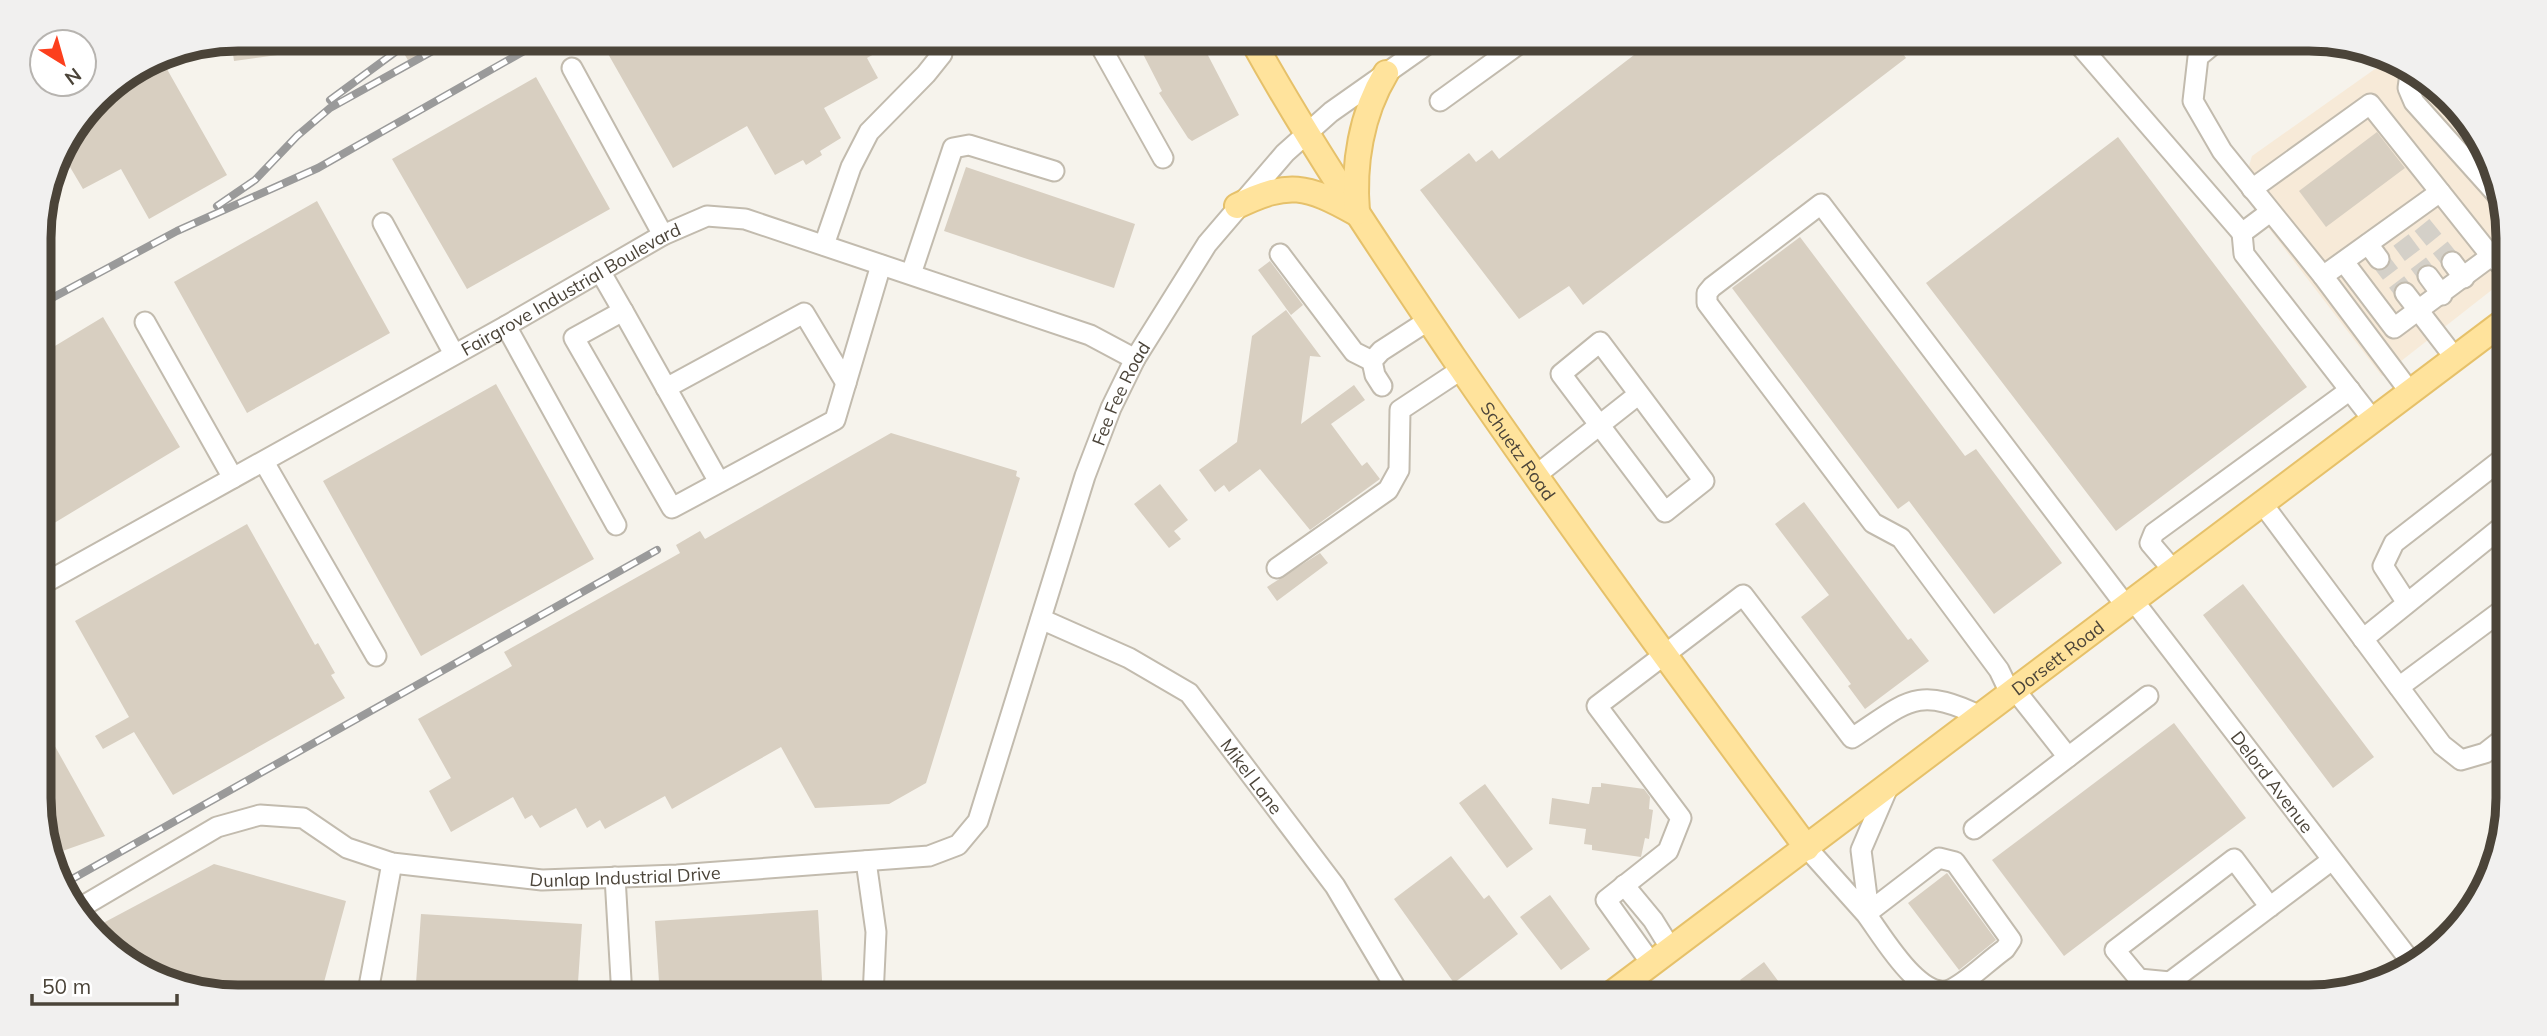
<svg xmlns="http://www.w3.org/2000/svg" width="2547" height="1036" viewBox="0 0 2547 1036" font-family="Mulish,sans-serif">
  <rect width="100%" height="100%" fill="#f6f3ec"/>
  <path fill="#f7ead8" d="M2389,59L2459,107L2507,211V278L2382,376L2241,192L2252,156Z"/>
  <path fill="#d8cfc1" d="M327,38L328,48L234,61L231,40Z
    M395,38H450L409,62Z
    M614,38H902L867,58L878,78L824,108L841,138L820,151L822,155L806,165L803,160L775,175L747,126L673,168L603,45Z
    M1165,38H1199L1239,115L1192,141L1188,138L1159,93L1162,91L1142,52Z
    M1656,38H1892L1906,58L1583,305L1569,286L1519,319L1420,190L1469,153L1476,162L1492,150L1499,159Z
    M159,55L227,175L149,219L121,169L83,189L70,167L52,177L59,149L106,88Z
    M536,77L610,209L467,289L392,159Z
    M2377,132L2405,168L2326,227L2299,191Z
    M2118,137L2307,387L2116,531L1926,283Z
    M966,167L1135,224L1114,288L944,231Z
    M317,201L390,333L247,413L174,282Z
    M1800,237L1965,456L1976,449L2062,563L1994,614L1909,501L1898,509L1732,288Z
    M1270,261L1303,305L1291,315L1258,270Z
    M1286,310L1321,357L1310,356L1301,424L1354,385L1365,400L1331,424L1362,466L1367,462L1380,479L1310,530L1260,469L1229,492L1224,485L1215,492L1199,470L1237,442L1252,336Z
    M103,317L180,447L41,531L40,355Z
    M496,384L594,559L421,656L323,481Z
    M891,433L1017,471L1016,476L1020,478L926,783L889,804L815,808L781,747L672,809L665,796L605,829L600,820L587,828L576,808L540,828L532,815L525,819L513,797L451,832L429,791L451,778L418,719L512,666L504,652L680,553L676,545L700,531L705,539Z
    M1160,484L1188,520L1174,531L1181,539L1169,548L1134,504Z
    M1804,502L1908,640L1911,638L1929,661L1865,709L1848,686L1851,684L1801,617L1829,595L1775,524Z
    M247,524L315,645L318,643L335,673L331,675L345,698L173,795L134,732L103,749L95,736L129,717L75,621Z
    M1320,553L1328,563L1277,601L1267,587Z
    M2243,584L2374,757L2333,788L2203,615Z
    M42,723L105,836L51,855L42,837Z
    M2174,723L2246,818L2064,956L1992,860Z
    M1601,783L1644,789L1650,797L1649,809L1653,810L1649,839L1645,838L1641,857L1592,850V845L1584,844L1586,829L1549,824L1552,798L1589,804L1592,787H1601Z
    M1485,784L1533,849L1507,868L1459,803Z
    M1451,856L1484,899L1489,895L1518,934L1454,983L1394,899Z
    M214,864L346,901L320,997L238,998L173,987L101,938L105,922Z
    M1947,873L1996,940L1959,970L1908,903Z
    M1550,895L1590,949L1561,970L1520,917Z
    M818,910L823,997H660L655,921Z
    M421,914L582,924L577,997H415Z
    M1764,962L1790,997H1753L1740,980Z"/>
  <g fill="none" stroke-linecap="round" stroke-linejoin="round">
    <path stroke="#d4d0c8" stroke-width="19" stroke-dasharray="19 10" stroke-linecap="butt" d="M2422,225L2452,262
      M2401,240L2428,276
      M2379,259L2405,293"/>
    <g stroke="#c2bbae" stroke-width="23">
      <g id="minor">
        <path d="M1096,38L1163,158"/>
        <path d="M2221,38L2198,57L2193,101L2222,151L2323,276"/>
        <path d="M2076,41L2242,233"/>
        <path d="M572,68L663,235"/>
        <path d="M2410,74L2408,88L2414,102L2501,199"/>
        <path d="M1440,101L1527,38"/>
        <path d="M2252,189L2370,104L2491,256L2394,328L2344,262"/>
        <path d="M2270,212L2242,233L2244,254L2373,420"/>
        <path d="M383,223L454,354"/>
        <path d="M2368,244L2379,259"/>
        <path d="M824,245L851,167L869,132L926,74L942,54V38"/>
        <path d="M2507,247L2491,256L2507,270"/>
        <path d="M1280,254L1354,352L1372,361"/>
        <path d="M2452,262L2464,278"/>
        <path d="M600,271L623,311L574,338L672,508L835,420L881,265"/>
        <path d="M911,274L953,148L969,145L1054,171"/>
        <path d="M2428,276L2442,295"/>
        <path d="M2405,293L2455,358"/>
        <path d="M623,311L719,482"/>
        <path d="M145,322L233,478"/>
        <path d="M506,326L616,525"/>
        <path d="M1382,386L1375,375L1372,361L1381,351L1429,320"/>
        <path d="M666,388L804,313L846,383"/>
        <path d="M2410,392L2323,276L2440,192"/>
        <path d="M264,462L376,656"/>
        <path d="M1535,476L1639,394L1704,481L1665,512L1561,374L1600,342L1639,394"/>
        <path d="M2262,503L2442,745L2461,760L2485,753L2508,735"/>
        <path d="M1277,568L1388,490L1399,470L1400,410L1462,369"/>
        <path d="M2173,570L2150,543L2154,533L2350,390"/>
        <path id="s1" d="M41,585L506,326L663,235L707,216L745,219L1090,335L1135,359"/>
        <path id="s2" d="M2133,600L2412,963"/>
        <path d="M2407,603L2383,566L2394,543L2501,460L2507,459"/>
        <path id="s3" d="M1041,619L1129,658L1189,693L1335,886L1401,997"/>
        <path d="M2363,639L2508,522"/>
        <path d="M2399,687L2508,606"/>
        <path d="M2015,690L2068,757"/>
        <path d="M2010,693L1999,670L1901,538L1873,523L1707,303V293L1712,287L1821,204L2126,606"/>
        <path d="M1974,829L2148,696"/>
        <path d="M1807,848L1866,914L1939,858L1955,862L2011,940L2005,949C1988,961 1970,980 1952,989C1921,1004 1882,935 1866,914L1867,897L1861,850L1889,785"/>
        <path d="M866,861L876,932L873,997"/>
        <path d="M615,877L622,997"/>
        <path d="M1624,885L1653,920L1671,949"/>
        <path d="M2270,907L2234,859L2115,950L2139,979L2170,982L2332,860"/>
        <path id="s4" d="M78,909L217,827L260,815L303,818L347,848L392,863L542,880L677,875L929,856L958,845L978,821L1085,476L1111,408L1135,359L1207,244L1285,153L1331,112L1436,38"/>
        <path d="M1651,963L1606,900L1668,851L1681,818L1597,706L1743,595L1852,738C1907,702 1916,685 1980,716"/>
        <path d="M367,997L392,863"/>
      </g>
    </g>
    <g stroke="#e6c16a" stroke-width="28">
      <g id="major">
        <path id="s5" d="M1251,38C1312,148 1382,251 1452,355C1566,522 1686,685 1807,848"/>
        <path d="M1237,206C1289,181 1306,185 1356,213"/>
        <path d="M1357,212C1353,165 1361,114 1386,73"/>
        <path id="s6" d="M1607,997L2507,319"/>
      </g>
    </g>
    <use href="#minor" stroke="#fff" stroke-width="19"/>
    <use href="#major" stroke="#ffe39c" stroke-width="24"/>
    <g stroke="#9a9a9a" stroke-width="8">
      <path id="rail" d="M330,100L398,50
        M217,206L255,180L297,136L330,108L456,38
        M39,305L177,231L318,168L547,38
        M65,883L657,550"/>
    </g>
    <use href="#rail" stroke="#fff" stroke-width="5" stroke-dasharray="16" stroke-linecap="butt"/>
  </g>
  <g text-anchor="middle" dominant-baseline="central" stroke-width="5" stroke-linejoin="round" paint-order="stroke">
    <g font-size="18" fill="#4b4439" stroke="#fff">
      <text stroke="none"><textPath href="#s1" startOffset="607">Fairgrove Industrial Boulevard</textPath></text>
      <text stroke="none"><textPath href="#s4" startOffset="1402">Fee Fee Road</textPath></text>
      <text stroke="none"><textPath href="#s5" startOffset="492">Schuetz Road</textPath></text>
      <text stroke="none"><textPath href="#s6" startOffset="564">Dorsett Road</textPath></text>
      <text stroke="none"><textPath href="#s3" startOffset="270">Mikel Lane</textPath></text>
      <text stroke="none"><textPath href="#s2" startOffset="229">Delord Avenue</textPath></text>
      <text stroke="none"><textPath href="#s4" startOffset="584">Dunlap Industrial Drive</textPath></text>
    </g>
  </g>
  <path d="M0 0H2547V1036H0ZM238 51H2309A187 187 0 0 1 2496 238V798A187 187 0 0 1 2309 985H238A187 187 0 0 1 51 798V238A187 187 0 0 1 238 51Z" fill="#f1f0ef" fill-rule="evenodd"/>
  <path fill="none" stroke="#4b4439" stroke-width="9" d="M238 51H2309A187 187 0 0 1 2496 238V798A187 187 0 0 1 2309 985H238A187 187 0 0 1 51 798V238A187 187 0 0 1 238 51Z"/>
  <g transform="translate(63 63) rotate(143)"><circle r="33" fill="#ffffff" stroke="#b7b4b0" stroke-width="2"/>
  <path d="M0-5L12 26L0 18L-12 26Z" fill="#fc3f1d"/>
  <text y="-10" font-size="19" font-weight="bold" text-anchor="middle" fill="#4b4439">N</text>
  </g>
  <path d="M32 994v10h145v-10" fill="none" stroke="#4b4439" stroke-width="3.5"/>
  <text x="42" y="994" font-size="21" fill="#4b4439" stroke="#ffffff" stroke-width="5" paint-order="stroke">50 m</text>
</svg>
